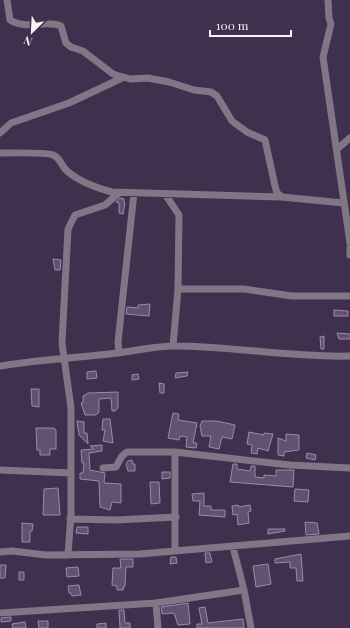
<svg xmlns="http://www.w3.org/2000/svg" width="350" height="628" viewBox="0 0 350 628" font-family="'Playfair Display',serif">
  <rect width="100%" height="100%" fill="#402f4d"/>
  <path fill="#635171" stroke="#9c89ac" d="M120,198L124,199V203H125L123,214L119,213V203L116,202Z
    M53,259L61,260L60,270H55Z
    M150,304L149,316L126,314L127,307L138,308V305Z
    M334,310L348,311V316H334Z
    M337,333L350,334V339H339Z
    M324,336V349H321L320,337Z
    M96,371L97,378L87,379V372Z
    M188,372L187,376L175,378L176,373Z
    M138,374L139,379L132,380V375Z
    M159,383L164,384V393H160Z
    M31,389H39V407L32,406Z
    M118,392V408L115,411H112L111,398L99,399V412L96,415H85L81,403H83V396L88,393Z
    M173,413L179,414L178,420L197,423L193,443H197L196,448L186,447L187,437L180,436L179,440L168,438Z
    M103,419H110L113,443L103,441L105,430H102Z
    M77,421L84,422V433H87L88,444L79,435Z
    M202,421H217L235,425L232,439L222,437L219,449L209,447L211,436H202L200,426Z
    M36,428H54L56,430V449H50V455H40V450H37Z
    M249,432L264,435V433L273,434L268,451L258,448L257,454L251,453L252,445L247,444Z
    M286,434L299,435V450L284,452V456L278,455V438L286,441Z
    M102,445V451L89,453L90,470L105,473L104,483L121,484V503L112,502L110,510L100,507L99,481L80,479V473H83L84,463H82L81,450L94,449L90,446Z
    M307,453L316,455L315,460L306,458Z
    M132,460L133,464H135V471H128L126,464L128,461Z
    M233,464H237V469L250,471L251,466H255V477L264,478V475L276,476V470H294L293,487L230,482Z
    M162,472H170V478L162,479Z
    M150,482H159L160,503L151,504Z
    M58,488L60,515H43L44,489Z
    M295,489L309,490L308,502L294,501Z
    M204,493V506H211V510H225V517L199,515L200,501H193L192,494Z
    M238,505L239,507L250,505L251,511L248,512L249,523L238,525L237,514L233,515L232,506Z
    M305,522L317,523L319,534L306,535Z
    M22,523L33,524L32,531H30V542H22Z
    M77,527H88V534L76,533Z
    M268,529H285V531L268,534Z
    M205,553H210L212,562L206,563Z
    M301,554L303,581H297L296,568H290V562L275,563V559Z
    M171,557H176L177,563L170,564Z
    M120,559H133V567H126L125,586H124L123,590H117V586L112,585L113,568H121Z
    M268,564L271,584L256,587L253,566Z
    M0,565H6L5,578H0Z
    M78,567L79,576L67,577L66,568Z
    M19,572H24V580H19Z
    M79,585L81,595L72,596L71,593H69L68,586Z
    M188,603L190,624L178,625L174,613L162,614L161,607Z
    M205,607L208,623L243,619L244,628H197V624H202L199,608Z
    M119,610H124L125,623H130V628H120Z
    M11,617V621L1,622V618Z
    M38,621H48V628H39Z
    M25,622L26,628H13L12,624Z
    M106,623V628H97V624Z"/>
  <g fill="none" stroke-linecap="round" stroke-linejoin="round">
    <path stroke="#7f7786" stroke-width="7" d="M7,0L10,20C29,31 44,19 61,26L66,43L71,47L83,51L113,74L130,79L148,78L169,82L194,90L211,92L217,96L232,121L247,132L265,140L275,186L277,193L282,197
      M328,0L329,18L331,24L323,57L350,243
      M0,133L11,123L69,103L122,78
      M337,149L350,138
      M0,153C10,153 46,152 53,155C60,158 61,164 65,169C77,181 97,188 112,192L282,197L343,203
      M165,194L179,215L178,289L173,346
      M350,248V255
      M178,289H244L292,296H350
      M119,353L118,342L134,193
      M0,366C36,360 72,358 109,354C130,352 153,346 175,346C233,346 292,358 350,356
      M103,468L116,467L122,456L127,452H175L290,465L350,468
      M0,470L71,473
      M70,519L116,520L176,517
      M233,547L244,590L251,628
      M175,551V452
      M0,552L12,551L46,555L140,554L350,536
      M68,555L71,514V408L62,343L68,229L75,215L105,205L119,193
      M156,603L158,628
      M0,613L156,603L244,590"/>
  </g>
  <g transform="translate(32 32) rotate(204)" stroke="#402f4d" stroke-width="3" paint-order="stroke">
  <path d="M0-3L7 15L0 10L-7 15Z" fill="#f8f2fd"/>
  <text y="-6" font-size="11" font-weight="bold" text-anchor="middle" fill="#f8f2fd">N</text>
  </g>
  <path d="M210 30v6h81v-6" fill="none" stroke="#f8f2fd" stroke-width="2"/>
  <text x="216" y="30" font-size="12" fill="#f8f2fd" stroke="#402f4d" stroke-width="3" paint-order="stroke">100 m</text>
</svg>
